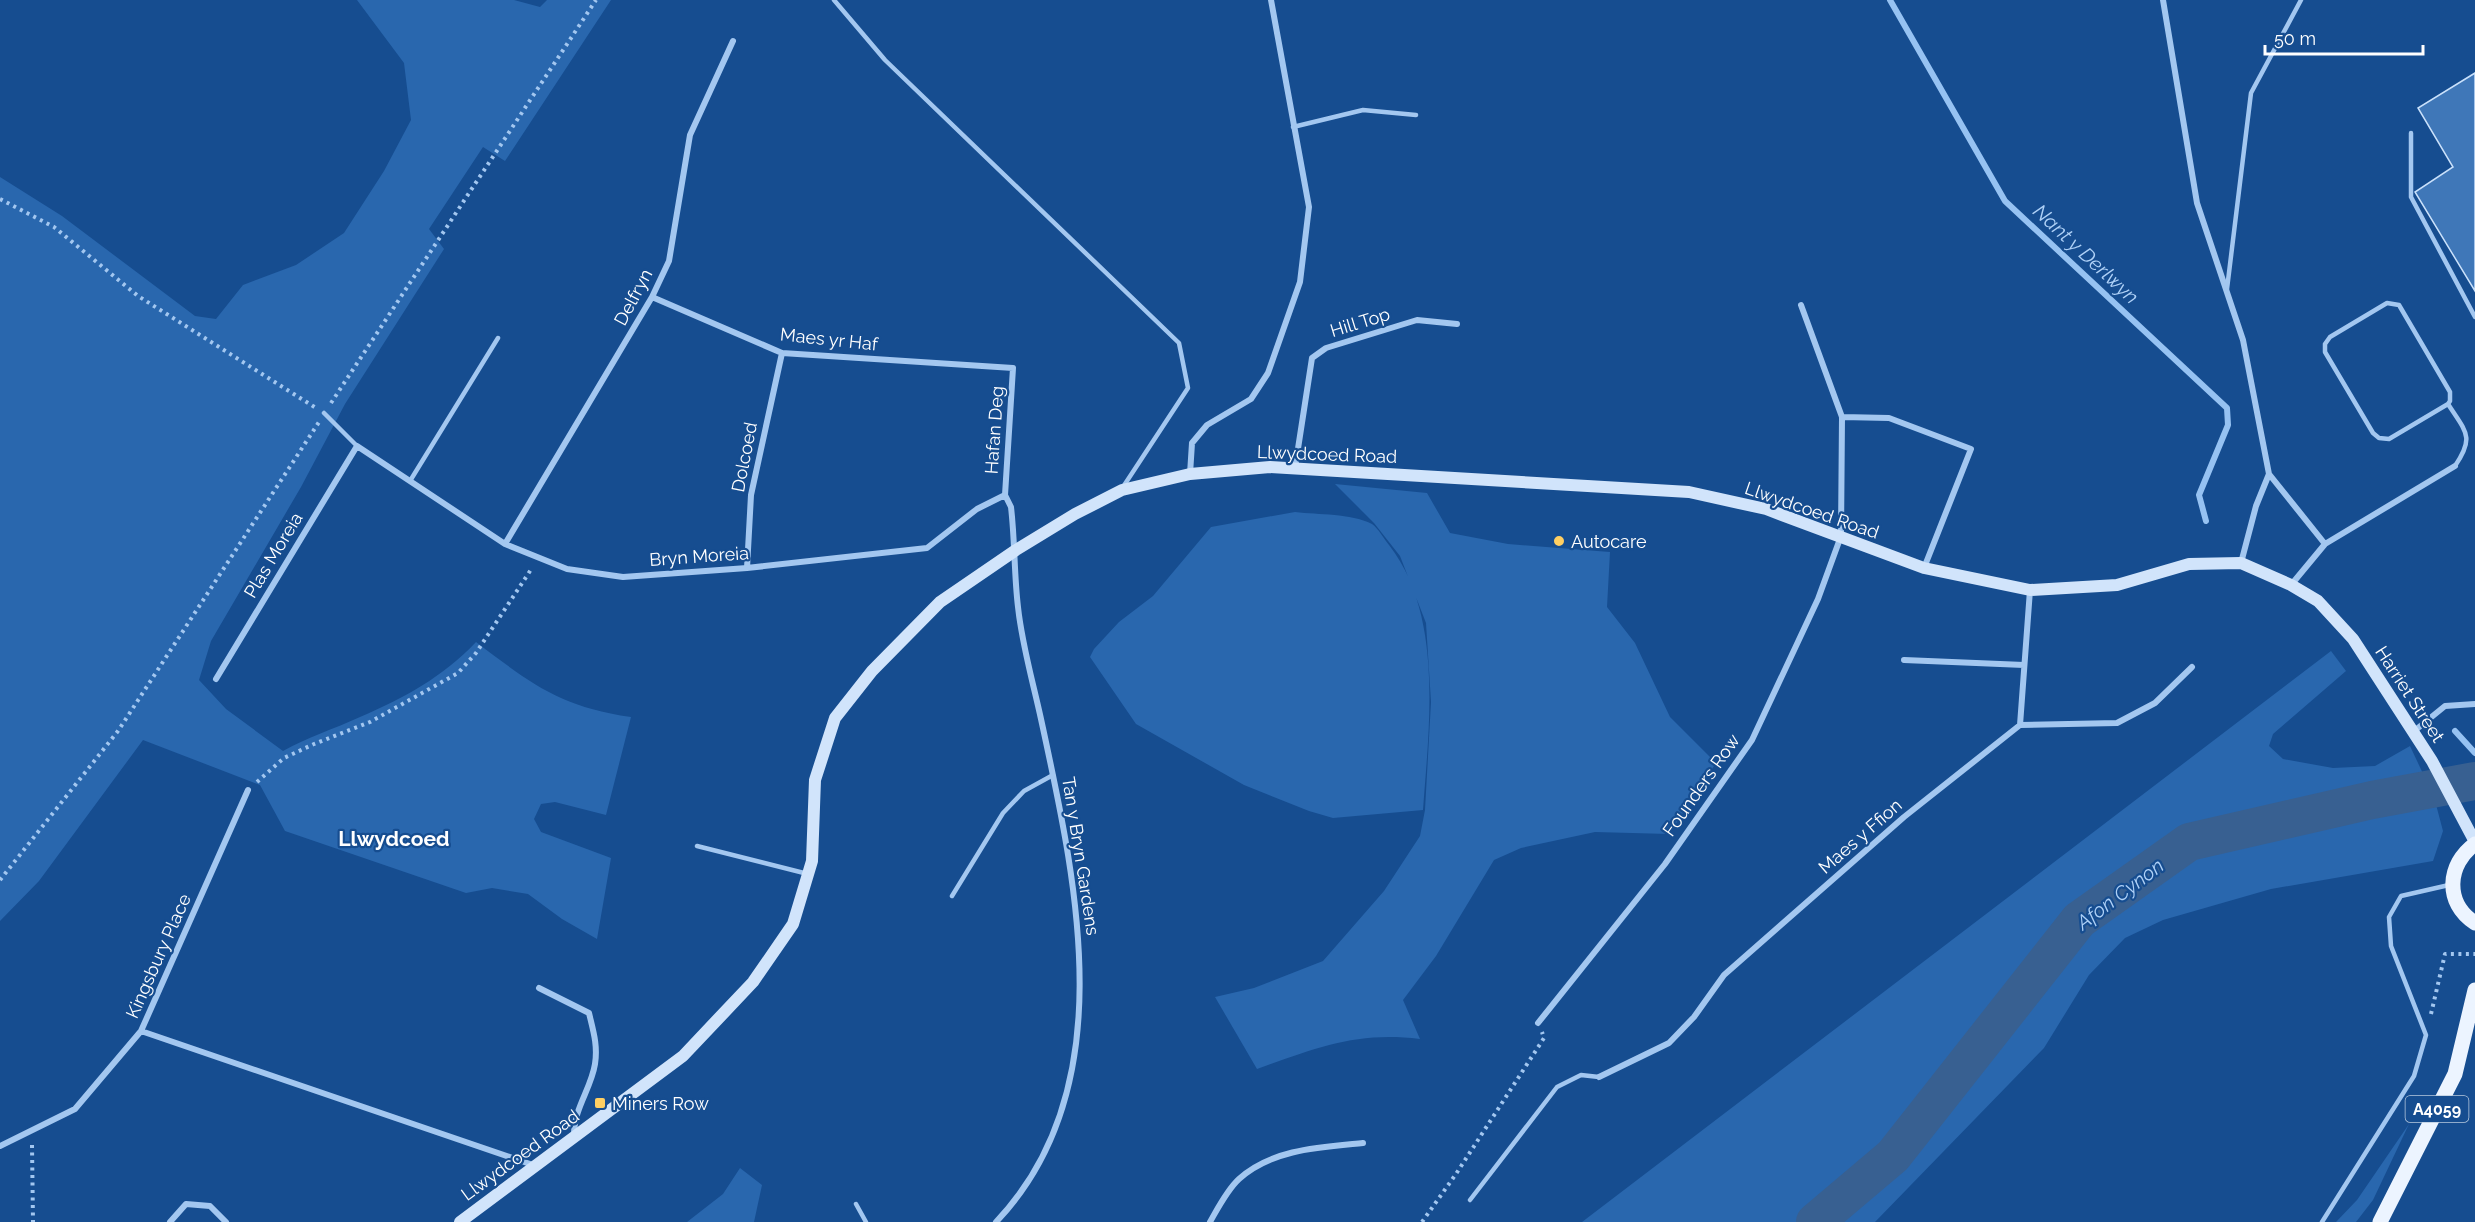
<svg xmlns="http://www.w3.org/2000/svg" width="2475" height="1222" viewBox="0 0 2475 1222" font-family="Raleway,sans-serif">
  <rect width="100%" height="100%" fill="#164d90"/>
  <path fill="#2967ae" d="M357,0H514L540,7L547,0H611L505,161L483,147L429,229L444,249L345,404L301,487L211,641L199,680L226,709L283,751C308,737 334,729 360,717C404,698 443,677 476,642C533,685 559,706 631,717L606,815L555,802L541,804L534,819L541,832L611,858L597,939L562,919L528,894L492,888L466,893L285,831L260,785L143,740L39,881L0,921V177L62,216L195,316L216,319L243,285L296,265L344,233L384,171L411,120L404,63Z
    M1335,484L1427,493L1450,533L1508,544L1610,552L1607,607L1635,643L1670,717L1716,763L1669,834L1595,832L1521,848L1494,860L1436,956L1403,1000L1420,1039C1356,1031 1316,1048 1257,1069L1215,997L1254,988L1323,961L1384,891L1420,836L1425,810L1431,702L1426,623L1400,556L1374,523Z
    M1295,512C1319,515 1350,513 1372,524C1378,528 1384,539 1389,545C1444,616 1429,726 1423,810L1333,818L1309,811L1244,785L1136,724L1090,657L1094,649L1119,622L1153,596L1211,527Z
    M2331,651L2346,671L2273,734L2269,746L2283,759L2333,768L2375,766L2410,746L2434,797L2443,831L2433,861L2271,889L2163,920L2125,938L2089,975L2044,1048L1875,1222H1582Z
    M2409,1124L2373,1200L2356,1222H2336L2357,1200Z
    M740,1168L762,1185L754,1222H687L723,1194Z"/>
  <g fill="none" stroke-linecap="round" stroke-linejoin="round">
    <path stroke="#96c2f2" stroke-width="6" d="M1890,0L2005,201L2227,408L2228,425L2199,495L2206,521
      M2455,731L2475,753"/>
    <path stroke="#386091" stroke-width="38" d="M1815,1222L1893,1156L2079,920L2189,842L2372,800L2475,781"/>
  </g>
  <path fill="#3f77b8" stroke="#cae1fb" stroke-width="1.5" d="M2475,73V291L2415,192L2453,167L2418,108Z"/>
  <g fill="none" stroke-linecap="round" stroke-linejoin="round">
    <path stroke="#a3c7f0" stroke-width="4" stroke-dasharray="3 4.5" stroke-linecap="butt" d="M0,199L54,227L138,296L316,408
      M331,403L596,0
      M257,782L284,758L314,744L370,722L458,673L476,653L532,568
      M0,880L118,731L319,422
      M2431,1014L2445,954H2475
      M32,1145L33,1222
      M1422,1222L1456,1174L1544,1038L1542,1032"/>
    <path stroke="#a3c7f0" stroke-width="4.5" d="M834,0L885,60L1179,343L1188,388L1123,487
      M1293,127L1363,110L1416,115
      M2411,133V197L2475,317
      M2227,289L2251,93L2301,0
      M2448,404L2450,401V392L2399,305L2387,303L2330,337L2325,344V352L2373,433L2379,438L2389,439L2448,404C2466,432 2475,437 2455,466
      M324,413L357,446
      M410,481L498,338
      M697,846L808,874
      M952,896L1003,813L1024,791L1053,775
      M1470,1200L1557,1087L1581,1075L1599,1077
      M856,1204L866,1222
      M2322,1222L2414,1076L2426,1035L2391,946L2389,917L2401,896L2449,885"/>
    <path stroke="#a3c7f0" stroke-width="6" d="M2163,0L2197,203L2243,340L2269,474L2256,506L2241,563
      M652,297L782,353L1013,368L1005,495
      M1842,417L1889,418L1971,449L1924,568
      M1295,468L1312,358L1326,348L1417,320L1457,324
      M1190,474L1192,443L1207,425L1251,399L1268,373L1300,282L1309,207L1271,0
      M2269,474L2325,544L2291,585
      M505,544L652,297L669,261L690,135L733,41
      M2325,544L2455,466
      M747,568L751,495L782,353
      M1904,660L2024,665
      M216,679L357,446L505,544L567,569L623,577L747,568L927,548L977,509L1005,495L1011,507C1015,541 1014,574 1018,607C1022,645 1033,682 1041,719C1076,881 1124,1088 996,1222
      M2020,725L2030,590
      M2413,732L2445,706L2475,704
      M539,988L589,1013C593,1030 598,1045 595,1064C591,1089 574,1108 574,1135
      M1538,1023L1665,864L1752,740L1818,599L1841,536L1842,417L1801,305
      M141,1031L533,1165
      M1599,1077L1669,1043L1694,1017L1724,975L1904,817L2020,725L2117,723L2155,703L2192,667
      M0,1146L75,1109L141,1031L248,790
      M170,1222L186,1204L210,1206L226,1222
      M1210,1222C1218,1208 1227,1190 1239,1179C1272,1149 1321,1147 1363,1143"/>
    <path stroke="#d1e4fb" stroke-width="12" d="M460,1222L683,1056L753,982L793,924L812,861L815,780L835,718L872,671L940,602L1016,550L1075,514L1122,490L1190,474L1270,467L1689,492L1766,509L1924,568L2030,590L2117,585L2189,564L2241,563L2291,585L2318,601L2353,639L2432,761L2475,842"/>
    <path stroke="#ecf4ff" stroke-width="15" d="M2475,844C2447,864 2444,903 2475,923
      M2380,1222L2455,1074L2475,990"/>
  </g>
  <g fill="#ffcf62" stroke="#164d90" stroke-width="2">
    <circle cx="1559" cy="541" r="6"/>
    <rect x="594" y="1097" width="12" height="12" rx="3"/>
  </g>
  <g text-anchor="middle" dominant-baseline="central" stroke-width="4.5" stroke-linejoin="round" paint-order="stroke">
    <rect fill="#164d90" stroke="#b9cade" stroke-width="1.5" x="2405.5" y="1096" width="63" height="26" rx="4.5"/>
    <g font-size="16" font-weight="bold" fill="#fff">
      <text x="2437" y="1109">A4059</text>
    </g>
    <g font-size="18" fill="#fff" stroke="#164d90">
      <text transform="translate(633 297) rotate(-62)">Delfryn</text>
      <text transform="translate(1360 322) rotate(-17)">Hill Top</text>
      <text transform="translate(829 339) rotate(6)">Maes yr Haf</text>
      <text transform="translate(994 430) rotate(-86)">Hafan Deg</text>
      <text transform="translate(1327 454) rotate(2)">Llwydcoed Road</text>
      <text transform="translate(744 457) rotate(-79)">Dolcoed</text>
      <text transform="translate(1812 510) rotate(19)">Llwydcoed Road</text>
      <text transform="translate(273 555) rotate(-59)">Plas Moreia</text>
      <text transform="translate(699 556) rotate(-4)">Bryn Moreia</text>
      <text transform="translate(2410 694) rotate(57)">Harriet Street</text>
      <text transform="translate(1701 785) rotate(-55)">Founders Row</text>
      <text transform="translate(1860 836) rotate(-41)">Maes y Ffion</text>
      <text transform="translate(1081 856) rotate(81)">Tan y Bryn Gardens</text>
      <text transform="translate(158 956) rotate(-66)">Kingsbury Place</text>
      <text transform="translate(520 1155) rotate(-36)">Llwydcoed Road</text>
    </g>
    <g font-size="18" fill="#fff" stroke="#164d90" text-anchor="start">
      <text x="1571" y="541">Autocare</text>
      <text x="612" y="1103">Miners Row</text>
    </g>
    <g font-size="20" font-style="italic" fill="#afd1f7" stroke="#164d90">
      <text transform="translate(2086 254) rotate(43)">Nant y Derlwyn</text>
      <text transform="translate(2120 894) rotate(-37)">Afon Cynon</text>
    </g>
    <g font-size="21" font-weight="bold" fill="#fff" stroke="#164d90">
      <text x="394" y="838">Llwydcoed</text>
    </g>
  </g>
  <path d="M2265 45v9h158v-9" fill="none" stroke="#ffffff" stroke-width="3"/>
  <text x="2274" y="45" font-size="18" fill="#ffffff" stroke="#164d90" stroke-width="4.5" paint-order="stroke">50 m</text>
</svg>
